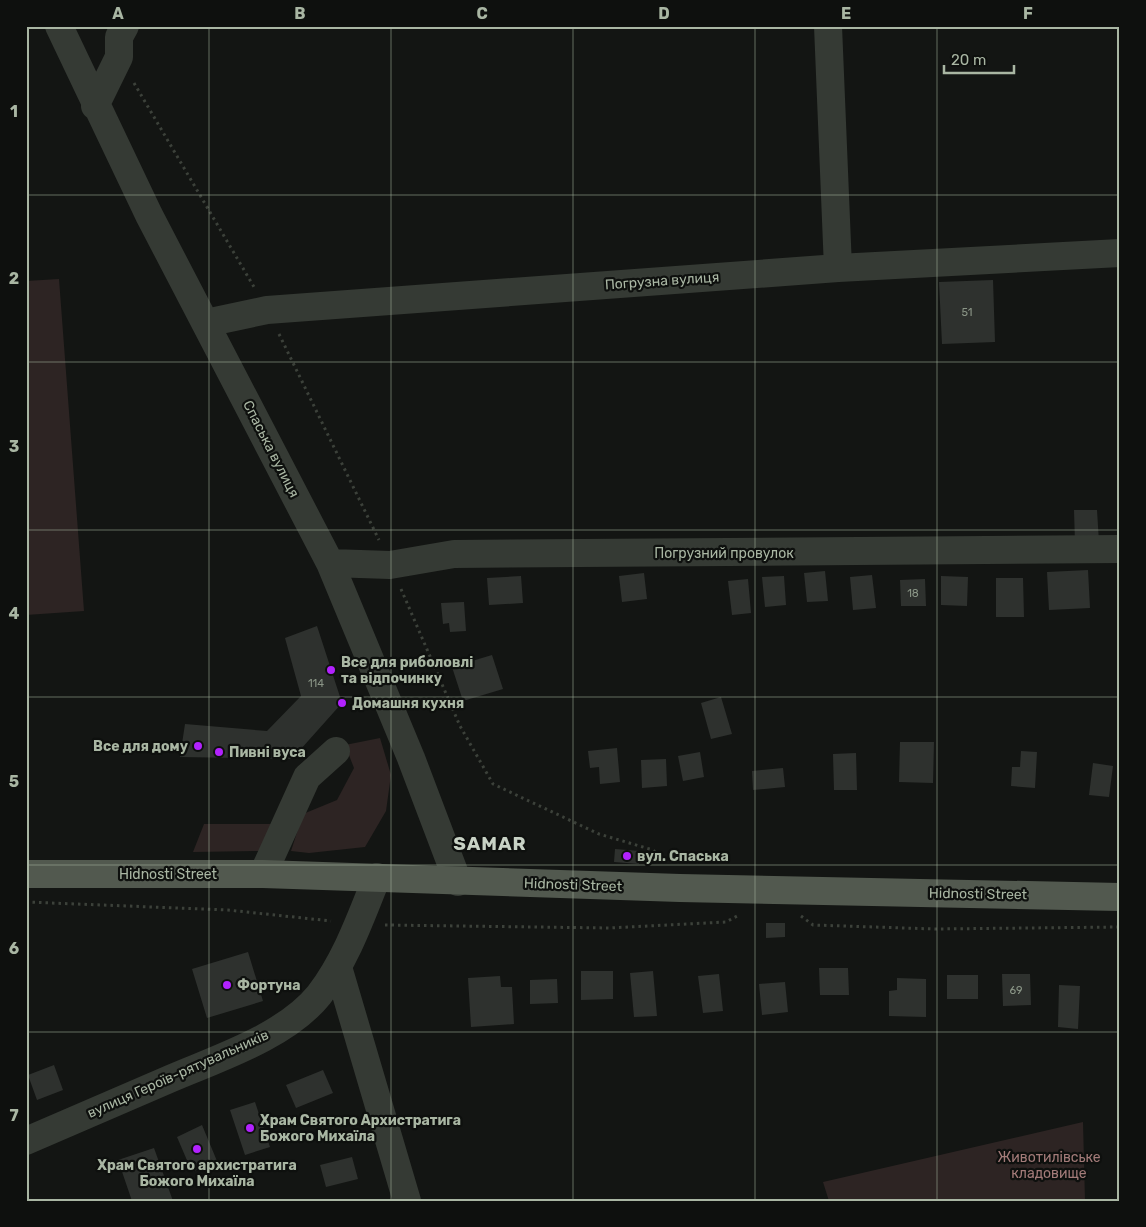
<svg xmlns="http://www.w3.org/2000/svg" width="1146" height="1227" viewBox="0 0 1146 1227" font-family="Rubik,sans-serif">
  <rect width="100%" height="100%" fill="#131513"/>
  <path fill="#2d2423" d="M59,279L84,611L26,615V281Z
    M380,738L391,775L386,811L365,847L309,853L291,851L303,814L337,800L354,768L345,745Z
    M204,824H273L262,851L193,852Z
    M1083,1122L1085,1201H829L823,1182Z"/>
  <path fill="#2e312e" d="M993,280L995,342L942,344L939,282Z
    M1074,510H1097L1099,542L1075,543Z
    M1088,570L1090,608L1049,610L1047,572Z
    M825,571L828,601L807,602L804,573Z
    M644,573L647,599L622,602L619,576Z
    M872,575L876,608L853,610L850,577Z
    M521,576L523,603L489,605L487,578Z
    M784,576L786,605L765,607L762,577Z
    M941,576L968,577L967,606L941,605Z
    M996,578H1023L1024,617H996Z
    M748,579L751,613L732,615L728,581Z
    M925,579L926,606H901L900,580Z
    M464,602L466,631L450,632L449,623L443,624L441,603Z
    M317,626L342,703L292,759L180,757L185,724L267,731L301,696L285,638Z
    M492,655L503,689L463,701L452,667Z
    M721,697L732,734L711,739L701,703Z
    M900,742H934L933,783L899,782Z
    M617,748L620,782L600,784L599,767L590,768L588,751Z
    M1021,751L1037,752L1035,788L1011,786L1012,767H1020Z
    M700,752L704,777L683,781L678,756Z
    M856,753L857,790H834L833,754Z
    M666,759L667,786L642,788L641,760Z
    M1093,763L1113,766L1109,797L1089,795Z
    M783,768L785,787L753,790L752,771Z
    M615,849L640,851L639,864L614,862Z
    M766,923H785V937L766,938Z
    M248,952L263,1001L207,1018L192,969Z
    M819,968H848L849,995H820Z
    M581,971H613V999L581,1000Z
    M653,971L657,1016L634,1017L630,973Z
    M719,974L723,1011L703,1013L698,976Z
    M1002,974H1030L1031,1005L1003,1006Z
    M947,975H978V999H947Z
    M500,976L501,987H512L514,1024L471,1027L468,978Z
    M897,978L926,979V1017L889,1016V991L897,990Z
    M557,979L558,1003L530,1004V980Z
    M785,982L788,1012L762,1015L759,984Z
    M1059,985L1080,986L1078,1029L1058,1027Z
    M54,1065L63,1090L37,1100L28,1075Z
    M323,1070L333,1093L296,1108L286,1085Z
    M255,1102L270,1147L245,1155L230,1110Z
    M202,1125L217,1161L192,1172L177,1137Z
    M154,1148L173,1201H132L118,1160Z
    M352,1157L358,1179L326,1187L320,1165Z"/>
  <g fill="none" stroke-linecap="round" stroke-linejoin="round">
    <path stroke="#3c413a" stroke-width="3" stroke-dasharray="2.5 4" stroke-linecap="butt" d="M134,83L254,287
      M279,334L379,540
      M401,589L460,726L493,784L599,834L653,850L665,862
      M26,902L228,910L331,921
      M801,916L813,925L935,929L1120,927
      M385,925L609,928L726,922L739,915"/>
    <path stroke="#353a34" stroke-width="28" d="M59,26L149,215L330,563L411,758L458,882
      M828,26L838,268
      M95,106L119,57V37L125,26
      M206,323L267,310L838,268L1120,253
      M330,563L390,565L454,554L1120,549
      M263,874L307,777L336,751
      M338,967L407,1201
      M26,1141C75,1120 123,1099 172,1078C219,1058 286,1036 319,995C346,960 361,917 377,877"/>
    <path stroke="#52594f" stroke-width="28" d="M26,874H263L680,888L1120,897"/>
    <g stroke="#4b5148" stroke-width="5.5">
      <path id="rail" d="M1117,26L1120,27"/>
    </g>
    <use href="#rail" stroke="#0e100e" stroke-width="4" stroke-dasharray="11" stroke-linecap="butt"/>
  </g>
  <path fill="none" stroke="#a9b6a3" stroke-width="1" stroke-opacity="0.55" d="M209,26V1201M391,26V1201M573,26V1201M755,26V1201M937,26V1201M26,195H1120M26,362H1120M26,530H1120M26,697H1120M26,865H1120M26,1032H1120"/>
  <g fill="#b222fe" stroke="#0e100e" stroke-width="2">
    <circle cx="331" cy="670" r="5"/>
    <circle cx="342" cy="703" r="5"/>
    <circle cx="198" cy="746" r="5"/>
    <circle cx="219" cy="752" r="5"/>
    <circle cx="627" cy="856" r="5"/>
    <circle cx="227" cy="985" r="5"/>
    <circle cx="250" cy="1128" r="5"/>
    <circle cx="197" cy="1149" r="5"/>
  </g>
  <g text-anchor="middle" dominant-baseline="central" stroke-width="4.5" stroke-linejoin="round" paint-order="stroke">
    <g font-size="11" fill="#8a9586">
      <text x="967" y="312">51</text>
      <text x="913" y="593">18</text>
      <text x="316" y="683">114</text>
      <text x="1016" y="990">69</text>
    </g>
    <g font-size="14" fill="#a9b6a3" stroke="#0e100e">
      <text transform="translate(662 281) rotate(-4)">Погрузна вулиця</text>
      <text transform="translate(271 449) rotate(63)">Спаська вулиця</text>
      <text x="724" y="553">Погрузний провулок</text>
      <text x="168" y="874">Hidnosti Street</text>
      <text transform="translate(573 885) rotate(2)">Hidnosti Street</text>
      <text transform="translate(978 894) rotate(1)">Hidnosti Street</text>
      <text transform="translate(178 1074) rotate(-24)">вулиця Героїв-рятувальників</text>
    </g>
    <g font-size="14" font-weight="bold" fill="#a9b6a3" stroke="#0e100e" text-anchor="start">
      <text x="341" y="662">Все для риболовлі<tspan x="341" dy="16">та відпочинку</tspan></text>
      <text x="352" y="703">Домашня кухня</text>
      <text x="188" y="746" text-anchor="end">Все для дому</text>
      <text x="229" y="752">Пивні вуса</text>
      <text x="637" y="856">вул. Спаська</text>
      <text x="237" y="985">Фортуна</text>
      <text x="260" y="1120">Храм Святого Архистратига<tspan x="260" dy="16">Божого Михаїла</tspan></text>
      <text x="197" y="1165" text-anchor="middle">Храм Святого архистратига<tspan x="197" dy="16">Божого Михаїла</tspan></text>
    </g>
    <g font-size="14" fill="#a37b79" stroke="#0e100e">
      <text x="1049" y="1157">Животилівське<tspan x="1049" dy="16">кладовище</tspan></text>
    </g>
    <g font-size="19" font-weight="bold" letter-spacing="1" fill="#c8d2c5" stroke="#0e100e">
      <text x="490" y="843">SAMAR</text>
    </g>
  </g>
  <rect width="1146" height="1227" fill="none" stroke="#0e100e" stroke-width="55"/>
  <path d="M944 65v8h70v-8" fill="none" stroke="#a9b6a3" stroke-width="2.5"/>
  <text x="951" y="65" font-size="15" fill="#a9b6a3" stroke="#0e100e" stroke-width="4" paint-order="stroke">20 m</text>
  <rect x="28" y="28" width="1090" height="1172" fill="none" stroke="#a9b6a3" stroke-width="2"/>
  <g font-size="16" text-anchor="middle" font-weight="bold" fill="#a9b6a3">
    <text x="118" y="19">A</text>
    <text x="300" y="19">B</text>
    <text x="482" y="19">C</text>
    <text x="664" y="19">D</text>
    <text x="846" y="19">E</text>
    <text x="1028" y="19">F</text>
    <text x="14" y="117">1</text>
    <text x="14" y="284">2</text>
    <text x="14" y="452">3</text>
    <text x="14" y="619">4</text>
    <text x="14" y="787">5</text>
    <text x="14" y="954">6</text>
    <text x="14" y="1121">7</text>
  </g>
</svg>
